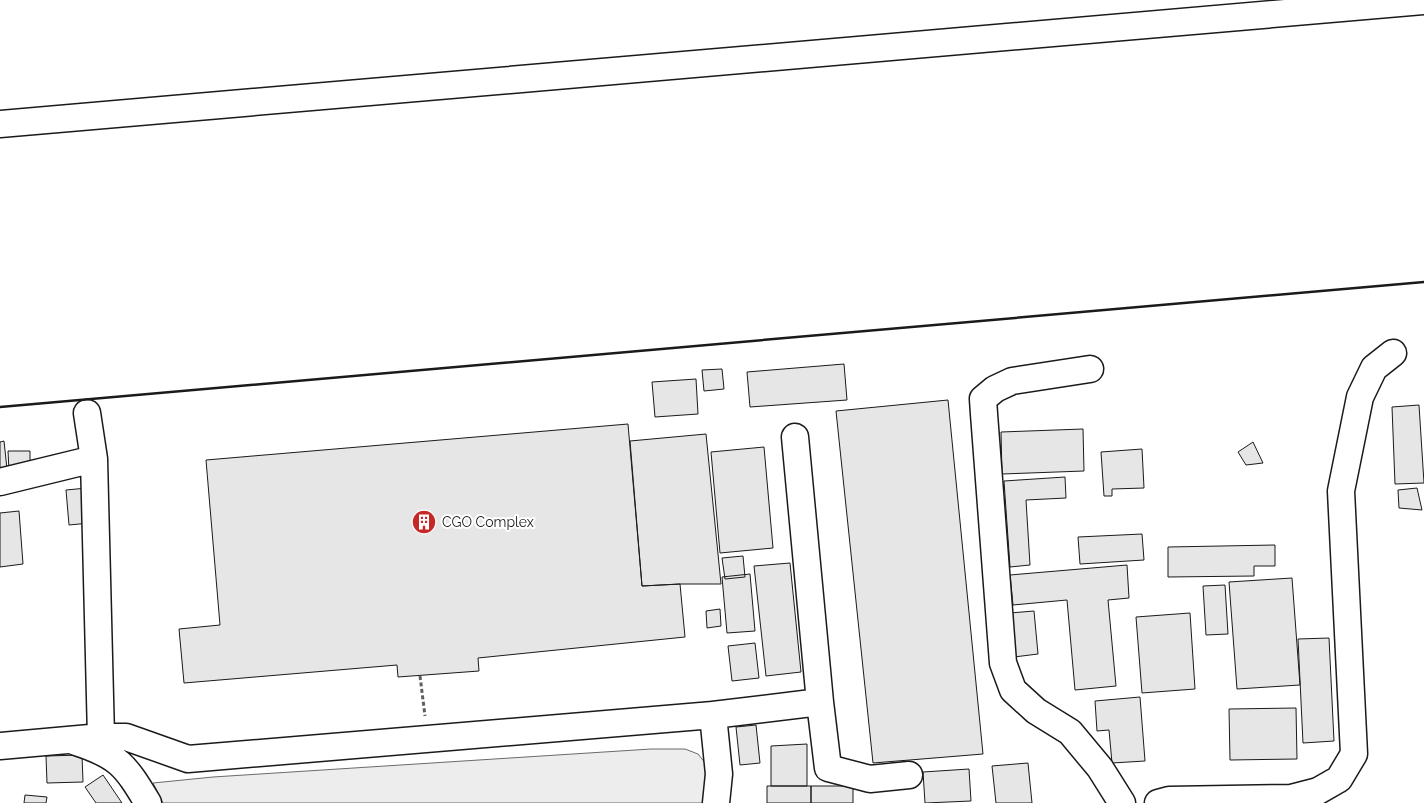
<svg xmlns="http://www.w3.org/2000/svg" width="1424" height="803" viewBox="0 0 1424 803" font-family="Raleway,sans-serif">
  <rect width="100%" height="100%" fill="#fff"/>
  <path fill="#ededed" stroke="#6a6a6a" d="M651,749H685L698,754L706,764L709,803H163L153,783L213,777Z"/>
  <path fill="#e6e6e6" stroke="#1a1a1a" d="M844,364L847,400L750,407L747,372Z
    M722,369L724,389L704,391L702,370Z
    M696,379L698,414L655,417L652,382Z
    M948,400L983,754L873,763L836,411Z
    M1419,405L1424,483L1395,484L1392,407Z
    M628,424L642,586L680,584L685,637L478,658L479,671L398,677L397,665L184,683L179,629L220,625L206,460Z
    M1083,429L1084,471L1002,474L1001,432Z
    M706,434L721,584H680L642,586L630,441Z
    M4,441L7,469L0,470V442Z
    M1253,442L1263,463L1246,465L1238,452Z
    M764,447L773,548L720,553L711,452Z
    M1142,449L1144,488L1112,489V496H1104L1101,452Z
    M8,451H30V470L9,471Z
    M1065,477L1066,498L1026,500L1030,565L1010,567L1004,481Z
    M87,488L90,523L69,525L66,490Z
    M1417,488L1422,510L1399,508L1398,490Z
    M19,511L23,564L0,567V513Z
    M1142,534L1144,560L1080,564L1078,537Z
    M1275,545V566H1254V576L1168,577V547Z
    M743,556L745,577L725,579L722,558Z
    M790,563L801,672L766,676L754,566Z
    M1127,565L1129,598L1108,600L1116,686L1075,690L1067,600L1013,605L1010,575Z
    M750,574L755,631L727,633L722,577Z
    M1292,578L1300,685L1237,689L1229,582Z
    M1225,585L1228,634L1206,635L1203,586Z
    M720,609L721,626L707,628L706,611Z
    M1034,611L1038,654L1014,657L1010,613Z
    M1190,613L1195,689L1142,693L1136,617Z
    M1329,638L1334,741L1303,743L1298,639Z
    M755,643L759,678L732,681L728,646Z
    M1140,697L1145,761L1112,763L1109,730L1097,731L1095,701Z
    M1296,708L1297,759L1230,760L1229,709Z
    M756,725L760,763L740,765L736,727Z
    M807,744V786H771V746Z
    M82,755L83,782L47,783L46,756Z
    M1028,763L1032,803H996L992,766Z
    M969,769L971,801L925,803L923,772Z
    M103,775L122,803H96L85,787Z
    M767,786H811V803H767Z
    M811,786H853V803H811Z
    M25,795L47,797L46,803H24Z"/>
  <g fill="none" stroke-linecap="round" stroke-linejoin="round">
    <g stroke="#1a1a1a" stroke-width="29">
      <path id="minor" d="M0,124L1424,1
        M1090,369L1012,381L995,389L983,399L984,414L1003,663L1013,690L1036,711L1070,732L1100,768L1122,803
        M87,413L94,459L101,737
        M0,482L94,459
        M820,702L828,768L870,779L909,775
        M713,715L820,702L795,437
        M76,742C119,756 125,765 148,803
        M0,746L101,737H126L188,759L713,715L719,774L716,803
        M1158,803L1169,800L1291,798L1318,791L1339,779L1354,754L1341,491L1360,397L1374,368L1393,353"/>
    </g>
    <path stroke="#5f5f5f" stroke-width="3" stroke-dasharray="4 2.5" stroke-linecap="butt" d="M420,676L425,716"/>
    <use href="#minor" stroke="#fff" stroke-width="26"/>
    <path stroke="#1a1a1a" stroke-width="2.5" d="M0,407L1424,282"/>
  </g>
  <defs>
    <g id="building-disc" transform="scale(1.25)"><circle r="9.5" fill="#c62828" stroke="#fff"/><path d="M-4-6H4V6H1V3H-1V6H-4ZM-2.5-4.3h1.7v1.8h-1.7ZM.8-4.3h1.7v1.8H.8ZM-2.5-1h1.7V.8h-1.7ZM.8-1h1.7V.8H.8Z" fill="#fff"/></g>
  </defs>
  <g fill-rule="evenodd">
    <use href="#building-disc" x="424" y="522"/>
  </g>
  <g text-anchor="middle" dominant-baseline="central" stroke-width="4" stroke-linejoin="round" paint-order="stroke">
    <g font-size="14" fill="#1a1a1a" stroke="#fff" text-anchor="start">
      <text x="442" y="522">CGO Complex</text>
    </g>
  </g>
</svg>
